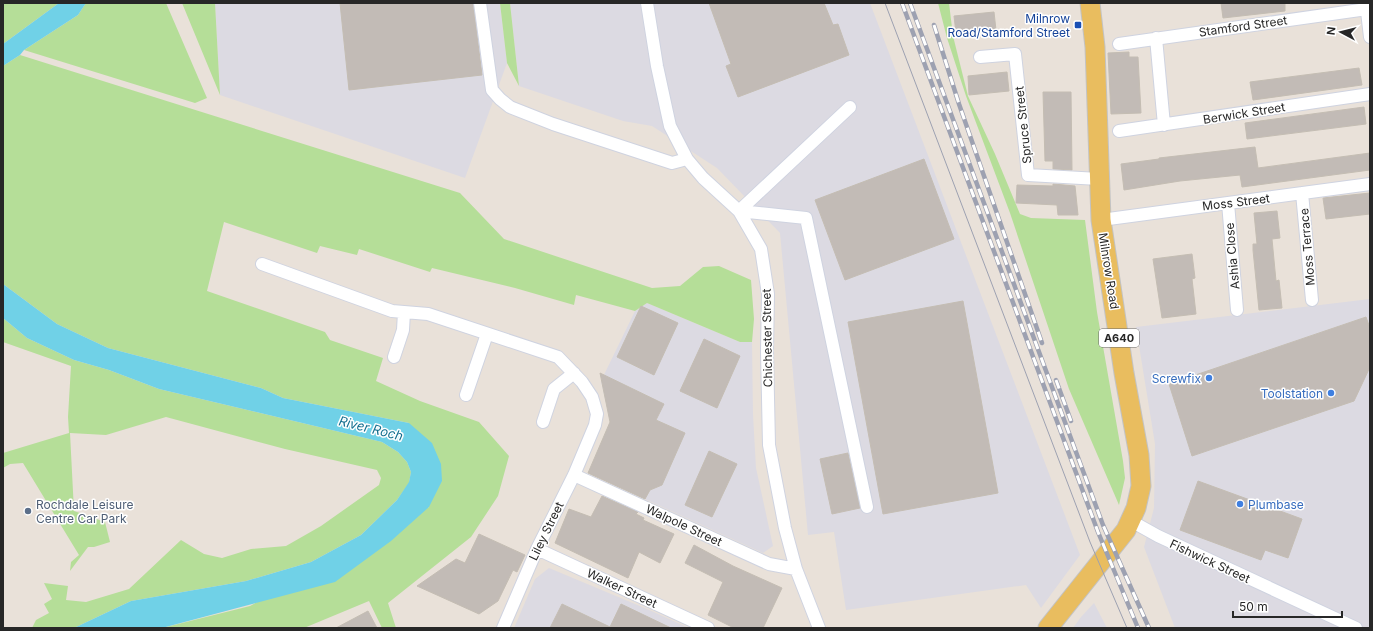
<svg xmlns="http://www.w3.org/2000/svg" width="1373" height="631" viewBox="0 0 1373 631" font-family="Inter,sans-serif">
  <rect width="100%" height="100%" fill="#e9e1d9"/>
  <path fill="#dcdae2" d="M215,3H500L507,63L465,178L220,95Z
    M510,3H870L1080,555L1041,608L1026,585L846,610L834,532L808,535L780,233L717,168L652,126L623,121L519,86Z
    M1370,299V628H1175L1144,547L1154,508L1155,444L1136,327Z
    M647,303L740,342H752L753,415L756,468L773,546L763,553L588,473L610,422L601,381L635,311Z
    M549,568L647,609L689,628H514L535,579Z
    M1094,603L1107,628H1073L1081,617Z"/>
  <path fill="#b5de98" d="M3,3H59L3,44Z
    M86,3H166L207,98L195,103L24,50L78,15Z
    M182,3H215L220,95Z
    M500,3H510L519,86L507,63Z
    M938,3H949L953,36L968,96L995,154L1020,214L1031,218L1085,220L1097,312L1123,461L1125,478L1119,505L1069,389L1010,213L966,96L947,38Z
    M20,55L460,193L504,239L652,288L680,286L703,267L719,266L751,280L754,319L752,342H740L647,303L635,311L576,295L574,305L515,288L432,268L430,272L359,249L357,255L320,246L317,253L224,222L207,291L325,332L330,340L383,358L376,381L420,401L479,422L509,456L498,496L471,537L388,603L396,628H382L369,601L304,628H162L250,606L429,507L409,423L283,398L261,388L108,348L57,324L3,284V66Z
    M3,318L27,338L74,360L109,370L159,389L382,442L398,452L407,462L411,472L409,483L397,500L361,535L311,562L246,581L131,601L74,628H32L36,620L49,613L44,604L52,599L44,583L68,586L66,600L86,602L129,589L181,540L204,554L222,558L251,549L286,546L321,526L379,485L381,478L377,470L285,449L166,417L106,435L70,433L74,511L105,522L110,542L94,547H88L70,571L71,562L79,555L23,463L10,464L3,468V453L69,433L68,417L71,366L3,342Z"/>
  <path fill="#70d1e7" d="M59,3H86L78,15L24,50L20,55L3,66V44Z
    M3,284L57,324L108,348L261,388L283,398L409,423L432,443L441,464L442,481L429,507L391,541L335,582L162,628H74L131,601L246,581L311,562L361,535L397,500L409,482L411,472L407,462L398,452L382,442L159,389L109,370L74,360L27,338L3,318Z"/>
  <path fill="#c2bbb6" stroke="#c4bdb3" d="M340,3H473L482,75L349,90Z
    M709,3H824L833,25L838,24L849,55L738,97L726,66L731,64Z
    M1221,3H1285V11L1223,18Z
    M994,12L996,30L956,33L954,16Z
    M1129,52V57H1138L1141,113L1111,114L1108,53Z
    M1359,68L1362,85L1253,100L1250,82Z
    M1007,72L1009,91L969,95L968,76Z
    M1043,92H1071L1072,170L1053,169V161H1045Z
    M1364,107L1366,124L1247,139L1245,123Z
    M1255,147L1258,168L1370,153V170L1242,187L1240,175L1180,181L1124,190L1121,164L1159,159V158Z
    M924,159L954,239L845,280L815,200Z
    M1053,184L1075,186L1078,215H1058L1057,205L1016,203L1017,185L1053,186Z
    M1370,193V214L1326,219L1323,198Z
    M1277,211L1280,238L1272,239L1276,281L1279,280L1282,308L1259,310L1253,250V244H1257L1254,213Z
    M1192,254L1195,278L1192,279L1196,314L1162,318L1153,259Z
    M963,301L998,493L883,514L848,322Z
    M641,306L678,323L654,375L617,357Z
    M1366,317L1370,328V367L1354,401L1192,456L1169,384Z
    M704,339L740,356L717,408L680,391Z
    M600,373L664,404L656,420L685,433L662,485L650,490L645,499L588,473L610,422Z
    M709,451L737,464L712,517L685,505Z
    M848,453L860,508L832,514L820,459Z
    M1198,481L1302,519L1288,558L1265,550L1261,560L1180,530Z
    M602,496L638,512L636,514L644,518L643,520L674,534L660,563L639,552L628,578L555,543L569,509L591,517Z
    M479,534L525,555L517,572L513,570L498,601L479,614L417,586L456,559L465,563Z
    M694,545L733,566L782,588L763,628H734L708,615L723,582L685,563Z
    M562,604L610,627L621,604L671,628H550Z
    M368,611L377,628H336Z"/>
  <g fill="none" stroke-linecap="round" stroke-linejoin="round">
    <g stroke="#cfd3e0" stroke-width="14">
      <path id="street" d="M480,3L492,90L500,99L510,107L553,124L672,163L687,159
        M647,3L657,66L670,126L687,159L703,178L739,211L761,249L768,294L767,351L769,445L785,528L796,569L819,628
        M1366,3L1370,37
        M1156,38L1164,125
        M1119,44L1367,9
        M980,57L1015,54L1028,175L1099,179
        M1119,131L1370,94
        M1302,193L1312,300
        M1228,203L1237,310
        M739,211L806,218L867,507
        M739,211L850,107
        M1101,220L1370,184
        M262,264L392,311L428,314L558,357L582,382L592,397L597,414L595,425L574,475L537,549L503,628
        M394,357L403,330L404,312
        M466,395L487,334
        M543,422L554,389L574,373
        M574,475L769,564L796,569
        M1131,521L1158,536L1356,628
        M537,549L708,628"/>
    </g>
    <g stroke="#c3c3c3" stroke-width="21">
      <path id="primary" d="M1048,628L1126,530L1136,508L1141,486L1139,455L1124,373L1101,220L1095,47L1090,3"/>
    </g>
    <use href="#street" stroke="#fff" stroke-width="12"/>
    <use href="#primary" stroke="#e9bd5f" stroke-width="19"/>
    <path stroke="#9da1b1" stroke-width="1" d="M885,3L1090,542L1127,628"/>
    <g stroke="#9da1b1" stroke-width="4.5">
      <path id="rail" d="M902,3L1098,532L1138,628
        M910,3L1103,525L1149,628
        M934,25L959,104L1042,343
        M1056,380L1071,421"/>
    </g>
    <use href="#rail" stroke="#fff" stroke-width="3" stroke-dasharray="9" stroke-linecap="butt"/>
  </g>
  <rect fill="#1a4fb4" stroke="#fff" stroke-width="1.5" x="1074" y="21" width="8" height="8" rx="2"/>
  <g fill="#3f7fe0" stroke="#fff" stroke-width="1.5">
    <circle cx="1209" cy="378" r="4"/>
    <circle cx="1331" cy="393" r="4"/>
    <circle cx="1240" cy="504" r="4"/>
  </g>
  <circle fill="#5c6f8a" stroke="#fff" stroke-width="1.5" cx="28" cy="511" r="4"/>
  <g text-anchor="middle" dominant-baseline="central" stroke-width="3" stroke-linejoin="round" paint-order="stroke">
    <rect fill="#fff" stroke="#686868" stroke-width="1" x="1099" y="329" width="40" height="18" rx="3"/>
    <g font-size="11" font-weight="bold" fill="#272727">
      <text x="1119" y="338">A640</text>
    </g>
    <g font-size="12" fill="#164399" stroke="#fff" text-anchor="end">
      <text x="1070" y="18">Milnrow<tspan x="1070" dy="14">Road/Stamford Street</tspan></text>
    </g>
    <g font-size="12" fill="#272727" stroke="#fff">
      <text transform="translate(1243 26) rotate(-8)">Stamford Street</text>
      <text transform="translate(1244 113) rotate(-9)">Berwick Street</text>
      <text transform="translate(1023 125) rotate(-96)">Spruce Street</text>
      <text transform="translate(1236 202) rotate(-7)">Moss Street</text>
      <text transform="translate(1307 247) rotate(-95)">Moss Terrace</text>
      <text transform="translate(1232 256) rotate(-95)">Ashia Close</text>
      <text transform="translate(1109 271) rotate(81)">Milnrow Road</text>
      <text transform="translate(767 338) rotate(-91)">Chichester Street</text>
      <text transform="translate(684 525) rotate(25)">Walpole Street</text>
      <text transform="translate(546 531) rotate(-64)">Liley Street</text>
      <text transform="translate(1210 561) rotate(25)">Fishwick Street</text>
      <text transform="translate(622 588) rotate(25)">Walker Street</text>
    </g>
    <g font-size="12" fill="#366cbe" stroke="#fff" text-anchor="end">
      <text x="1201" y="378">Screwfix</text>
      <text x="1323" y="393">Toolstation</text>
      <text x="1248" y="504" text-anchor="start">Plumbase</text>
    </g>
    <g font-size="12" fill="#4e5e75" stroke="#fff" text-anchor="start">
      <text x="36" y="504">Rochdale Leisure<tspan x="36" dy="14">Centre Car Park</tspan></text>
    </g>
    <g font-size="13" font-style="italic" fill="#146f8f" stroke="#fff">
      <text transform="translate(371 428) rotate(14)">River Roch</text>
    </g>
  </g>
  <rect width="1373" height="631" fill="none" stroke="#272727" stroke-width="8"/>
  <g transform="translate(1341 32) rotate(277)" stroke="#ffffff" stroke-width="3" paint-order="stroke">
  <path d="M0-3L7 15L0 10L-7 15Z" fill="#272727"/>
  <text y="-6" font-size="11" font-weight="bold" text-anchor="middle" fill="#272727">N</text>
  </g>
  <path d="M1233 611v6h109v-6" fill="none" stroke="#272727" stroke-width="2"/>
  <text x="1239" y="611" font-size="12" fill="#272727" stroke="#ffffff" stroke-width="3" paint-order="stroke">50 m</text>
</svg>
